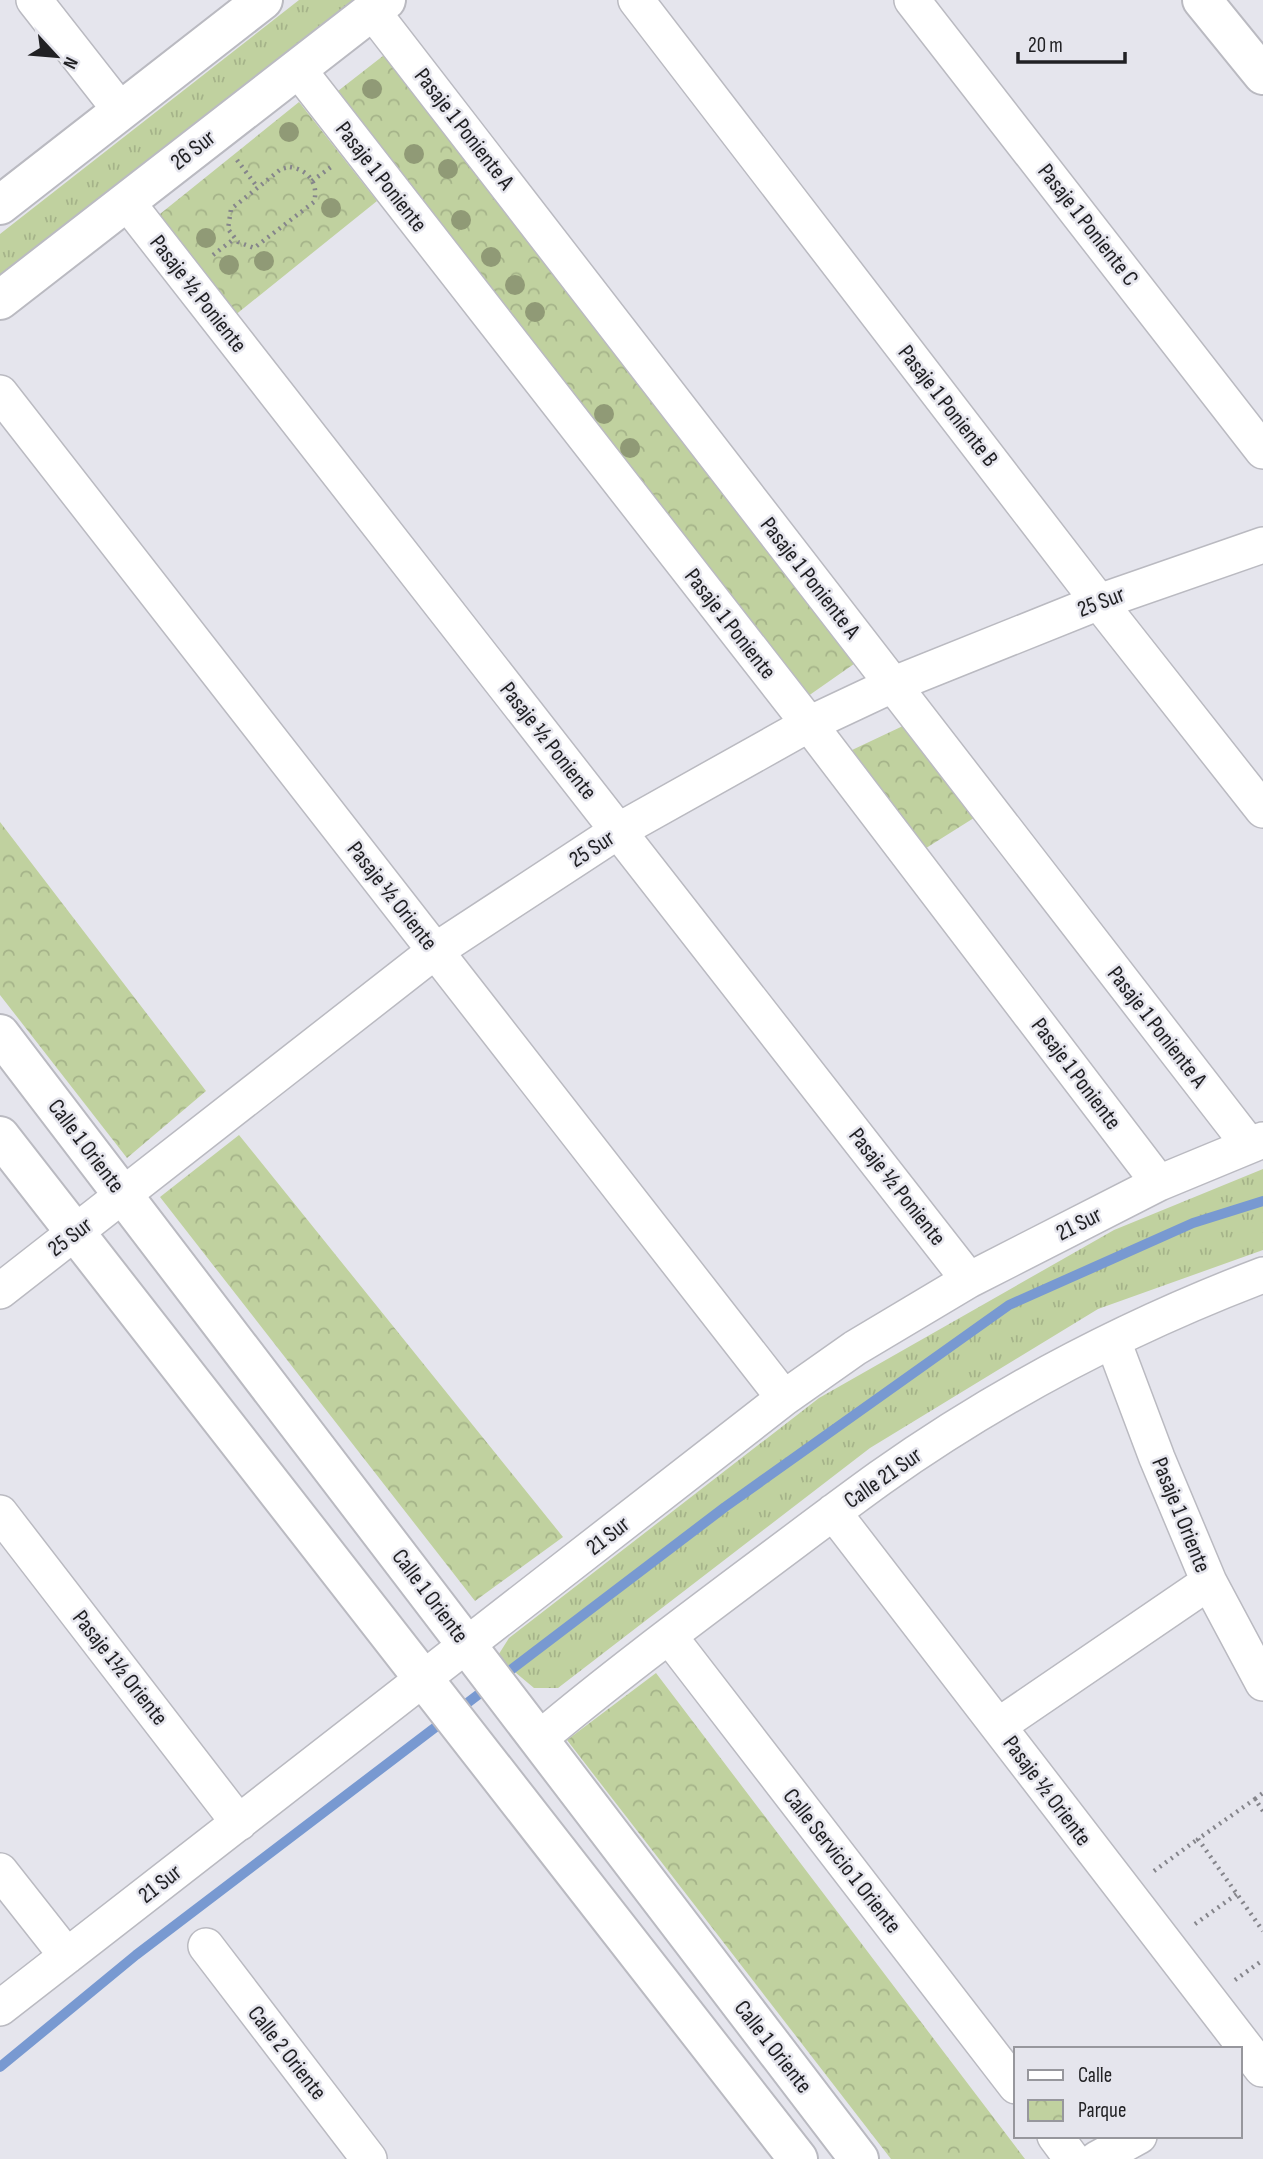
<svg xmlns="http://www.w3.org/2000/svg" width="1263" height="2159" viewBox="0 0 1263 2159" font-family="'Sofia Sans Condensed',sans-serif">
  <defs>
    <pattern id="grass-tufts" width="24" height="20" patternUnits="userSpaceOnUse" patternTransform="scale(1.75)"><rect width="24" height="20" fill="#c0d19f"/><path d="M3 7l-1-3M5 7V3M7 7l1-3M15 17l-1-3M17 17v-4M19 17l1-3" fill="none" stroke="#a5b389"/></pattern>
    <pattern id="park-crowns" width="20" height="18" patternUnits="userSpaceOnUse" patternTransform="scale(1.75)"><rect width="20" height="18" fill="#c0d19f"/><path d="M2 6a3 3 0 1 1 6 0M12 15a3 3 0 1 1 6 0" fill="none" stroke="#a5b389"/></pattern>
  </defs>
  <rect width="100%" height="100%" fill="#e5e5ed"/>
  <path fill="url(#grass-tufts)" d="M299,0H362L0,281V234Z
    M1263,1169V1250L1098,1309L870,1448L558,1688H534L497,1657L509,1638L819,1398L1114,1230Z"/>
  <path fill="url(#park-crowns)" d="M388,52L861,659L801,701L329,98Z
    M299,102L377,201L234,316L155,218Z
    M905,725L977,816L923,850L852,750Z
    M0,822L206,1091L127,1158L0,995Z
    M239,1135L563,1537L475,1601L160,1197Z
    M656,1673L1025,2159H891L567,1740Z"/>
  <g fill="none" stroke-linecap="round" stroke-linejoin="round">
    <path stroke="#7899d1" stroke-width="10" d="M0,2067L136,1955L725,1507L1009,1305L1193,1223L1263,1201"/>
    <g stroke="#babac1" stroke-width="38">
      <path id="minor" d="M34,0L121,111
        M636,0L1099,602L1263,810
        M912,0L1263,451
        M372,11L1249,1145
        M297,68L809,724L1159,1183
        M126,201L969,1280
        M0,393L784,1398
        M0,1291L435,951L618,831L809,724L892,685L1099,602L1263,545
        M1113,1341L1157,1458L1209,1582L1263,1683
        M833,1512L1262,2069
        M0,1513L239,1823
        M669,1636L1016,2086
        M998,1726L1209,1582
        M539,1739C608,1681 680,1627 752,1573C795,1541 837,1509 880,1478C997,1395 1129,1326 1263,1275
        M0,1871L67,1956
        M206,1946L369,2159
        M0,2008L784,1398L855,1348L969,1280L1159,1183L1263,1140
        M1055,2136L1072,2159
        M1097,2159L1139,2136"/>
    </g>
    <g stroke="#babac1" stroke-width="42">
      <path id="tertiary" d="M1202,0L1263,75
        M0,205L263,0
        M0,300L386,0
        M0,1034L859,2159
        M0,1136L798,2159"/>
    </g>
    <path stroke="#85858b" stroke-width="4.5" stroke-dasharray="2 5" stroke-linecap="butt" d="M237,160L258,188
      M290,167C308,170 319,183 314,202L254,248L238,242L228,229L231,209L281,169Z
      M312,181L331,167
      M213,255L234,239
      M1255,1799L1263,1793
      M1263,1811L1255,1799L1198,1839L1263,1931
      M1154,1871L1198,1839
      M1195,1924L1237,1894
      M1235,1980L1263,1960"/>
    <use href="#minor" stroke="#fff" stroke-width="35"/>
    <use href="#tertiary" stroke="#fff" stroke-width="38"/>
  </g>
  <g fill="#909a76">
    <circle cx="372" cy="89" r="10"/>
    <circle cx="289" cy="132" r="10"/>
    <circle cx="414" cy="154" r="10"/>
    <circle cx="448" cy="169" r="10"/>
    <circle cx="331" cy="208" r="10"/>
    <circle cx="461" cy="220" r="10"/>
    <circle cx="206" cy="238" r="10"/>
    <circle cx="491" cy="257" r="10"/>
    <circle cx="264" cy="261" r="10"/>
    <circle cx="229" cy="265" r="10"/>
    <circle cx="515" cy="285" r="10"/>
    <circle cx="535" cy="312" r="10"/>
    <circle cx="604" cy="414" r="10"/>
    <circle cx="630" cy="448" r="10"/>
  </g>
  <g text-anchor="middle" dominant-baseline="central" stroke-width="5" stroke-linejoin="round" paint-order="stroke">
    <g font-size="23" fill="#212124" stroke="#e5e5ed">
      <text transform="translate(464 129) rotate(52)">Pasaje 1 Poniente A</text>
      <text transform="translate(193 150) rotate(-38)">26 Sur</text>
      <text transform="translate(381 177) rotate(52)">Pasaje 1 Poniente</text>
      <text transform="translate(1088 225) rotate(52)">Pasaje 1 Poniente C</text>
      <text transform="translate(198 294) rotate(52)">Pasaje ½ Poniente</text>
      <text transform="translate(948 406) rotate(52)">Pasaje 1 Poniente B</text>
      <text transform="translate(810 578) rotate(52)">Pasaje 1 Poniente A</text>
      <text transform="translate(1101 602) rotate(-21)">25 Sur</text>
      <text transform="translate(730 624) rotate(52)">Pasaje 1 Poniente</text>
      <text transform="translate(548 741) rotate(52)">Pasaje ½ Poniente</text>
      <text transform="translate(592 849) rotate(-33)">25 Sur</text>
      <text transform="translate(392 896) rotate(52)">Pasaje ½ Oriente</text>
      <text transform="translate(1157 1027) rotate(52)">Pasaje 1 Poniente A</text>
      <text transform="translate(1076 1074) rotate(53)">Pasaje 1 Poniente</text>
      <text transform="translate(86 1146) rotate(53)">Calle 1 Oriente</text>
      <text transform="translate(897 1187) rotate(52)">Pasaje ½ Poniente</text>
      <text transform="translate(1079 1224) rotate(-27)">21 Sur</text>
      <text transform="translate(70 1237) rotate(-37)">25 Sur</text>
      <text transform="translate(883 1478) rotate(-35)">Calle 21 Sur</text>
      <text transform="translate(1181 1515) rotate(68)">Pasaje 1 Oriente</text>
      <text transform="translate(608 1536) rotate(-38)">21 Sur</text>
      <text transform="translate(430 1596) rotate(53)">Calle 1 Oriente</text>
      <text transform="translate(120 1668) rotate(52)">Pasaje 1½ Oriente</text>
      <text transform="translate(1047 1791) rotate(53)">Pasaje ½ Oriente</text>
      <text transform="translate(842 1861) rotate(52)">Calle Servicio 1 Oriente</text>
      <text transform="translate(160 1884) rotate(-38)">21 Sur</text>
      <text transform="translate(773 2047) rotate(52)">Calle 1 Oriente</text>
      <text transform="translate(287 2053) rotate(52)">Calle 2 Oriente</text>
    </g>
  </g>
  <rect x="1014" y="2047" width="228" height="91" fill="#e5e5ed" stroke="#97979d" stroke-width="2"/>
  <rect x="1028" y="2070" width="35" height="10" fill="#ffffff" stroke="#97979d" stroke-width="2"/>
  <text x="1078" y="2082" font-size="21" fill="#212124">Calle</text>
  <rect x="1028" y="2100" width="35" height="21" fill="url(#park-crowns)" stroke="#97979d" stroke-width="2"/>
  <text x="1078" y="2117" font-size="21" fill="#212124">Parque</text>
  <g transform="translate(56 56) rotate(116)" stroke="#e5e5ed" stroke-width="5" paint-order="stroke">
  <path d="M0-5L12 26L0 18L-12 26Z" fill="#212124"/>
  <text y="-10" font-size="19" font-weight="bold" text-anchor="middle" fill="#212124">N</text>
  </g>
  <path d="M1018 52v10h107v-10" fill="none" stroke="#212124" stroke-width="3.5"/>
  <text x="1028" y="52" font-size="21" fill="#212124" stroke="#e5e5ed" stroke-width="5" paint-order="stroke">20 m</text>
</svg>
